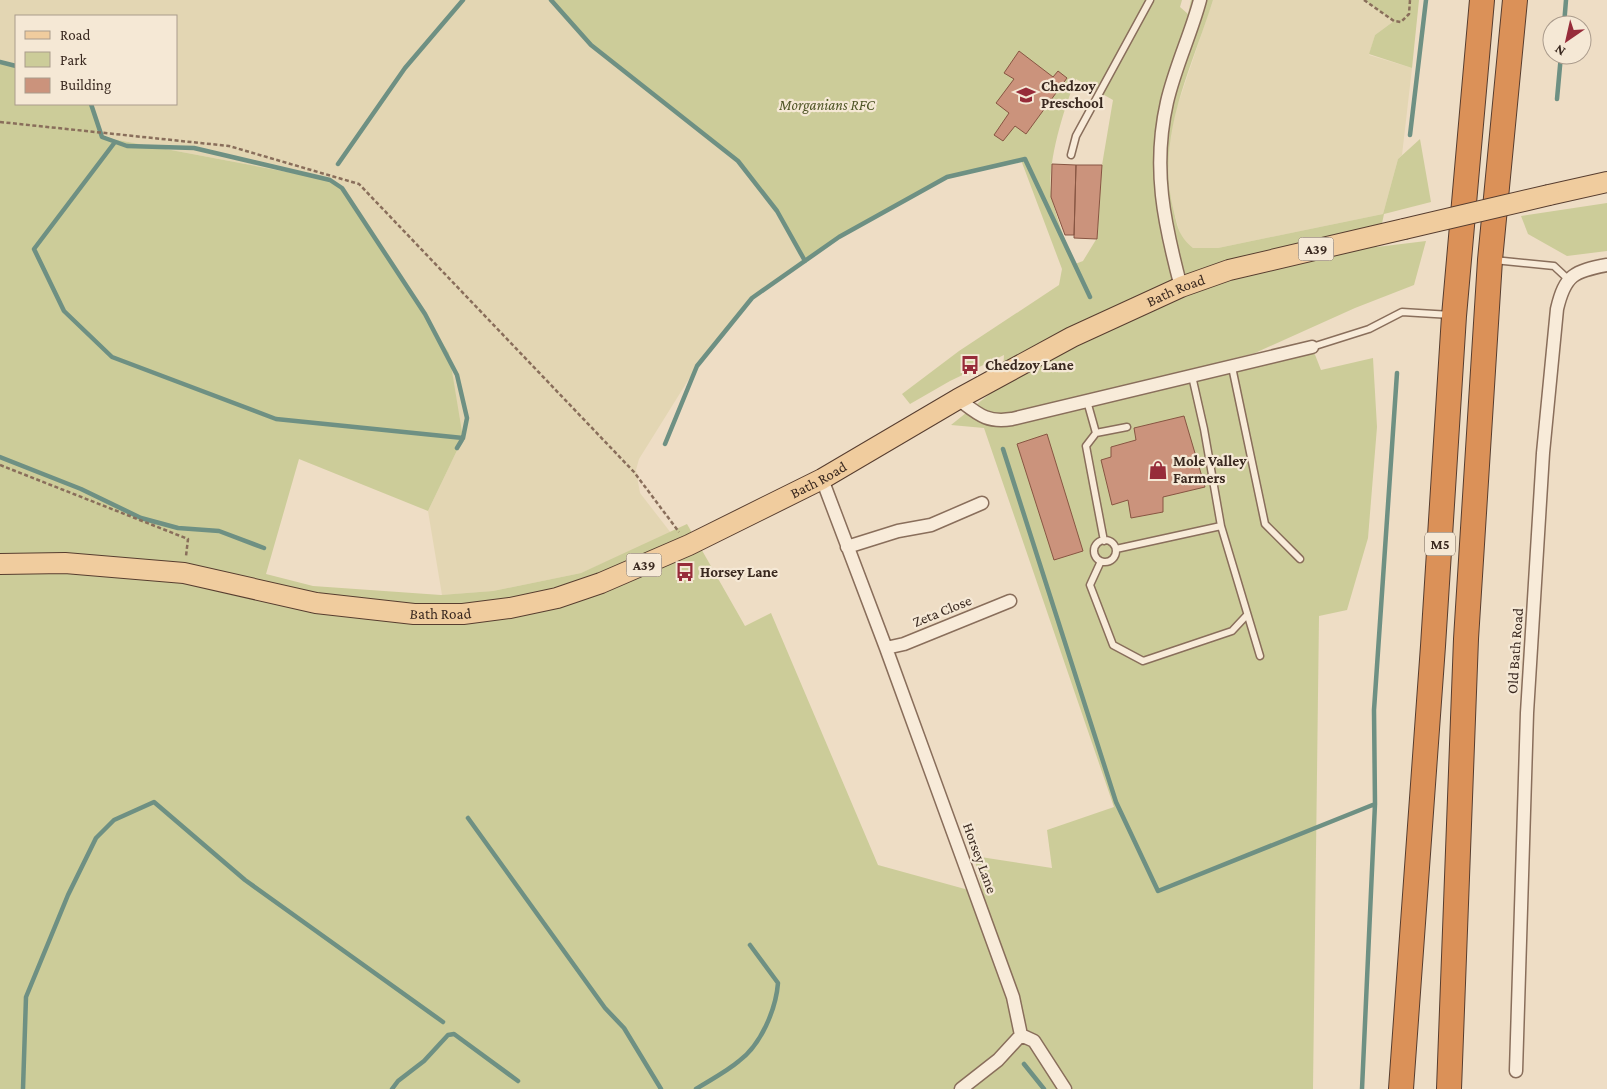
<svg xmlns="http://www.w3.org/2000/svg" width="1607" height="1089" viewBox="0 0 1607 1089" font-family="'Crimson Pro',serif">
  <rect width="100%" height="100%" fill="#eeddc5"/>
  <path fill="#e3d6b3" d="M0,0H551L591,45L738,161L777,211L805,261L752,298L697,366L639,459L636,470L640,493L671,533L581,573L493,591L442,595L428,511L463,438L441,347L425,314L342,188L330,180L102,137L91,104H176V16H16V66L0,62Z
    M1213,0H1364L1394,21L1375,35L1369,55L1412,68L1402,155L1398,159L1383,214L1218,248H1193L1181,237L1170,197L1167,149L1177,107Z"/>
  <path fill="#cc9" fill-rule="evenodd" d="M551,0H1182L1180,7L1188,14L1191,0H1213C1192,68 1154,139 1174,212C1178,229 1179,236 1193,248H1218L1383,214L1398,159L1420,139L1431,202L1384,214L1377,247L1426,241L1414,285L1355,308L1255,353L1193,369L1192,375L1312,347L1321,370L1373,358L1377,427L1368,538L1347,610L1319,616L1313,1089H0V62L16,66V104H91L102,137L330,180L342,188L449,353L463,438L428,511L299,459L266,574L313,586L441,595L493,591L581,573L687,524L745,626L771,613L878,865L983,894L974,856L1052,868L1047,830L1114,807L984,428L951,425L1002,384L1004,355L950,381L910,404L902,394L959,351L1059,285L1062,269L1021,160L947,177L839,237L805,261L777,211L738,161L591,45ZM1076,79L1113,100L1102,165L1097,238L1083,261L1075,264C1066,243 1057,220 1052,198C1045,168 1064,108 1076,79Z
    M1364,0H1419L1412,68L1369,54L1375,35L1394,21Z
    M1607,203V251L1567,256L1528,234L1521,216Z"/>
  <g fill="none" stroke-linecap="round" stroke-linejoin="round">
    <path stroke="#6e9083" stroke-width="4.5" d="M551,0L591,45L738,161L777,211L805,261
      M1564,25L1566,0
      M0,62L16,66
      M1557,99L1561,55
      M91,104L102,137L127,146L194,148L330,180L342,188L425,314L457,375L467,418L463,438
      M1410,135L1426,0
      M115,142L34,249L64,311L112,357L276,419L463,438L457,448
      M338,164L405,68L463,0
      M665,444L697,366L752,298L839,237L947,177L1025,159L1090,297
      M1003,449L1116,802L1158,891L1375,804
      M0,457L81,489L141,518L178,528L219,531L264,548
      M468,818L605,1008L624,1028L661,1089
      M1024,1064L1044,1089
      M23,1089L26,997L68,895L96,838L114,820L154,802L245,880L443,1022
      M392,1089L398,1081L424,1061L448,1035L454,1034L518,1081
      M696,1089C710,1080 726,1072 739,1061C761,1045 776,1009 778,983L750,945
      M1362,1089L1375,804L1374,710L1397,373"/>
  </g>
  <path fill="#cb937c" stroke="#875542" d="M1019,51L1053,77L1058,71L1067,78L1026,134L1015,126L1003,141L994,135L1009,113L996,103L1014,79L1004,73Z
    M1052,164L1076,165L1074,235H1065L1051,197Z
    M1076,165H1102L1097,239L1074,238Z
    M1184,416L1205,487L1163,497V512L1131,518L1128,500L1112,505L1101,460L1111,457V447L1136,440L1134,428Z
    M1047,434L1083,551L1054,560L1017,444Z"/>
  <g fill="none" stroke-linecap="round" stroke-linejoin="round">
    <g stroke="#896e5b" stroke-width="9">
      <path id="lane" d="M1071,155L1076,136L1150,0
        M1494,260L1554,266L1569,280
        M1312,347L1369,329L1402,312L1451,315
        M1232,367L1265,524L1300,559
        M1087,401L1096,433L1127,427
        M1096,433L1086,446L1104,541
        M1221,526L1260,656
        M1094 551a11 11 0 1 1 22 0a11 11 0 1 1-22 0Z
        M1116,549L1221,526L1204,429L1192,376
        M1101,561L1090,585L1113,645L1143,661L1232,631L1246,616"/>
    </g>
    <g stroke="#896e5b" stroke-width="15">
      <path id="street" d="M1181,287C1164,223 1152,168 1167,102C1175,67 1191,34 1200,0
        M958,399C978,414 986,423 1012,419L1312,347
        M822,479L886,648L1013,997L1021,1035L998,1060L961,1089
        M847,547L898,531L931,525L982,503
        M886,648L904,644L1010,601
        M1021,1035L1034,1041L1065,1089
        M1516,1071L1527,713L1543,453L1557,309C1565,275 1574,271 1607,265"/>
    </g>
    <g stroke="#573d2f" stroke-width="22">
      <g id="primary">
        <path d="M1549,195L1607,182"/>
        <path id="s1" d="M0,564L65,563L184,573L316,603L414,614H463L510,608L557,598L601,583L689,545L822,479L958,399L1072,337L1181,287L1229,270L1404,229"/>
      </g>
    </g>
    <g stroke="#573d2f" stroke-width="26">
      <path id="highway" d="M1401,1089L1433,646L1454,316L1482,0
        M1449,1089L1466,639L1490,260L1515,0"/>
    </g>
    <path stroke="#896e5b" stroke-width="2.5" stroke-dasharray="4 2.5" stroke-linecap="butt" d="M1364,0L1394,21L1401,22L1409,14L1410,0
      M0,122L229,146L359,184L634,472L679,532
      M0,465L188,539L186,556"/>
    <use href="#lane" stroke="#f8ebd9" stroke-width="6"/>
    <use href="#street" stroke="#f8ebd9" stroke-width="12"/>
    <use href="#primary" stroke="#f0cc9e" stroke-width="20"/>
    <use href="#highway" stroke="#db9158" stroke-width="24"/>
    <g stroke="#573d2f" stroke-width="22" stroke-linecap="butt">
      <path id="primary-bridge" d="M1404,229L1549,195"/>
    </g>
    <use href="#primary-bridge" stroke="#f0cc9e" stroke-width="20"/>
  </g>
  <defs>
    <g id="school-bare" transform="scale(1.5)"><path d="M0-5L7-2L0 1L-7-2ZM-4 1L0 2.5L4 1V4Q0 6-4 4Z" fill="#972c3a" stroke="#f5e8d5" stroke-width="2.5" paint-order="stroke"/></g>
    <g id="bus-bare" transform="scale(1.5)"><path d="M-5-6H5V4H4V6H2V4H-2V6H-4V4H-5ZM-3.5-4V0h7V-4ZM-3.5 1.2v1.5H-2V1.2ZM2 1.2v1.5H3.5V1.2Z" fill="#972c3a" stroke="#f5e8d5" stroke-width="2.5" paint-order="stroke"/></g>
    <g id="shop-bare" transform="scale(1.5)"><path d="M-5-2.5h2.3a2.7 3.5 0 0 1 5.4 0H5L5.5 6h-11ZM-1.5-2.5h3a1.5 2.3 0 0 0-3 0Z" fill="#972c3a" stroke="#f5e8d5" stroke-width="2.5" paint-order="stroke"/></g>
  </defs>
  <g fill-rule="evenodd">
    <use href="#school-bare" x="1026" y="95"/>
    <use href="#bus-bare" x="970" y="365"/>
    <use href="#shop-bare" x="1158" y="470"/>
    <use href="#bus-bare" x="685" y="572"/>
  </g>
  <g text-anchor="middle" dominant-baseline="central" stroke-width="4.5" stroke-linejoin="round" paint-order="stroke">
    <g fill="#f5e8d5" stroke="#716256" stroke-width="1">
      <rect x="1298.5" y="237.5" width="35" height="23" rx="4"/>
      <rect x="1425" y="532.5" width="30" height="23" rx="4"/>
      <rect x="626.5" y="553.5" width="35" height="23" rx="4"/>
    </g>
    <g font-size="14" font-weight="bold" fill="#39281f">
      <text x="1316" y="249">A39</text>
      <text x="1440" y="544">M5</text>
      <text x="644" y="565">A39</text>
    </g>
    <g font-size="15" font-weight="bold" fill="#39281f" stroke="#f5e8d5" text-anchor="start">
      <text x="1041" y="86">Chedzoy<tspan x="1041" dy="17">Preschool</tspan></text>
      <text x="985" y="365">Chedzoy Lane</text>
      <text x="1173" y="461">Mole Valley<tspan x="1173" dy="17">Farmers</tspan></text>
      <text x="700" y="572">Horsey Lane</text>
    </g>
    <g font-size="15" font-style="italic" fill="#4f5526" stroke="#f5e8d5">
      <text x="827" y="105">Morganians RFC</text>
    </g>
    <g font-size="15" fill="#39281f" stroke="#f5e8d5">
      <text stroke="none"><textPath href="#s1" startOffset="1255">Bath Road</textPath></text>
      <text stroke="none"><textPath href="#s1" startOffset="850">Bath Road</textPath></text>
      <text transform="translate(942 611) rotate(-22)">Zeta Close</text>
      <text stroke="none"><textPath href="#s1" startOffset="445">Bath Road</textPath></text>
      <text transform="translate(1515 651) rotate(-86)">Old Bath Road</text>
      <text transform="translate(980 858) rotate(70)">Horsey Lane</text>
    </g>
  </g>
  <rect x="15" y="15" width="162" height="90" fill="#f5e8d5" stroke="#aa9b8c"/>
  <rect x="25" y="31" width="25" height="8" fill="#f0cc9e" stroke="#aa9b8c"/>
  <text x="60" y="40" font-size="15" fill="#39281f">Road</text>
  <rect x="25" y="52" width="25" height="15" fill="#cccc99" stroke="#aa9b8c"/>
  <text x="60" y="65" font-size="15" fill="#39281f">Park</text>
  <rect x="25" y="78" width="25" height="15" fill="#cb937c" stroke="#aa9b8c"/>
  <text x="60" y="90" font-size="15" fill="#39281f">Building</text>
  <g transform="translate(1567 40) rotate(214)"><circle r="24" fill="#f5e8d5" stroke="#aa9b8c"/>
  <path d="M0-4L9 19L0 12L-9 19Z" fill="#972c3a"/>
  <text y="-8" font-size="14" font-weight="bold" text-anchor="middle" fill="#39281f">N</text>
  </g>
</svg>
